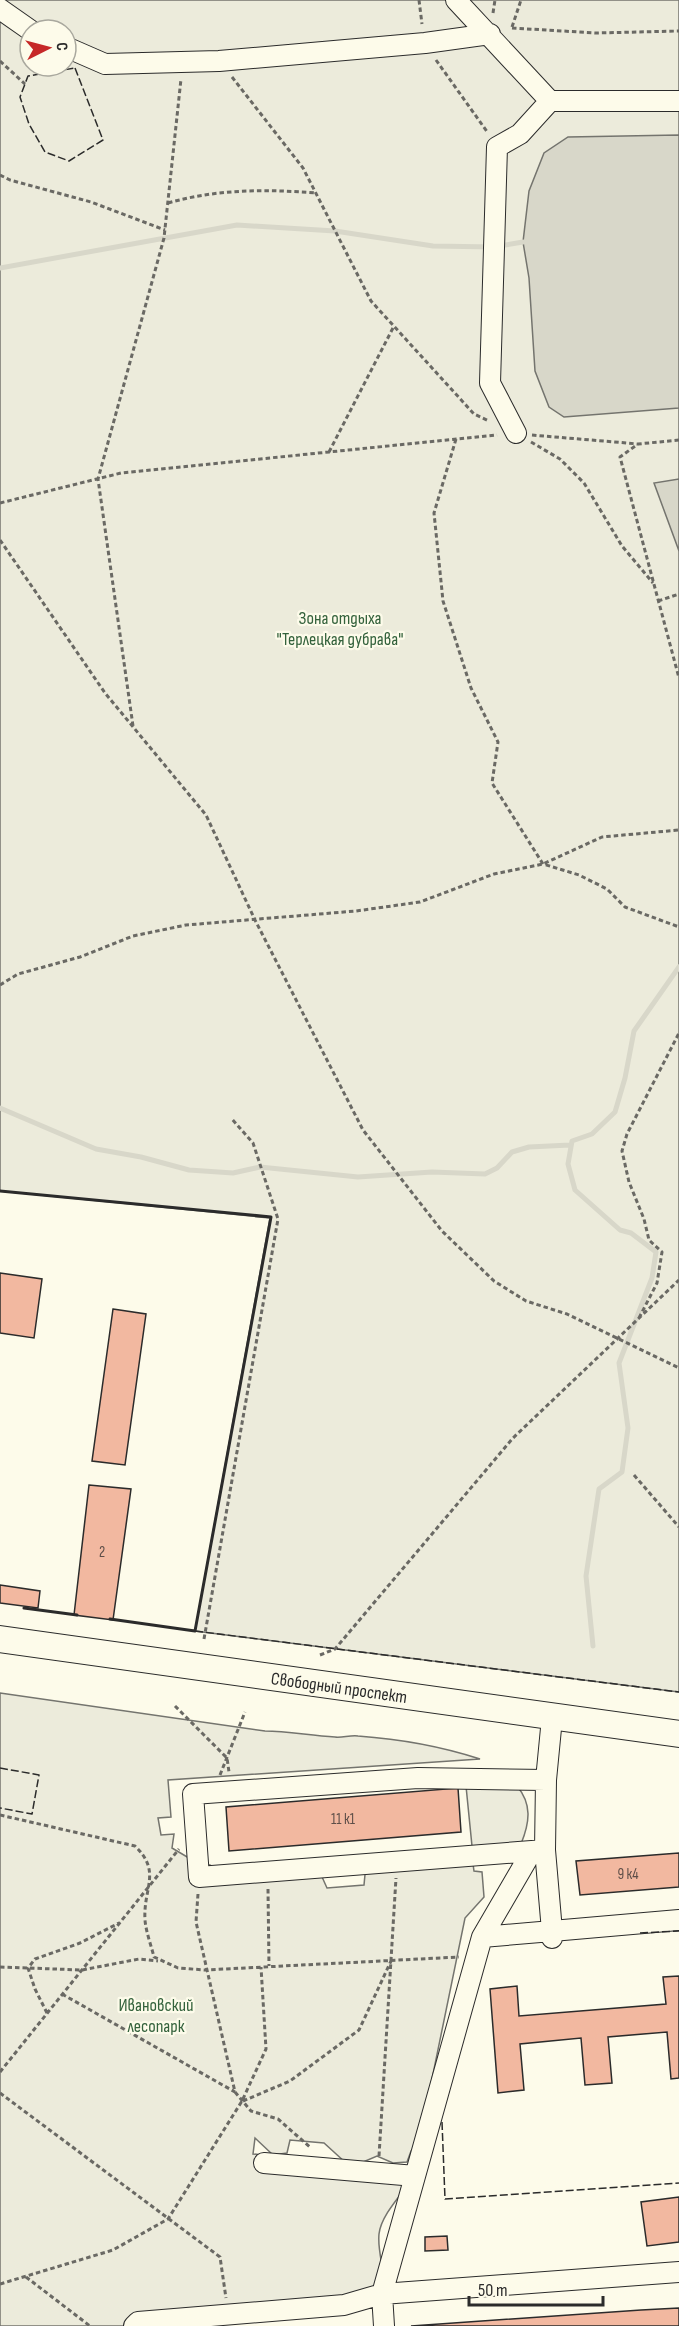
<svg xmlns="http://www.w3.org/2000/svg" width="679" height="2326" viewBox="0 0 679 2326" font-family="'Sofia Sans Condensed',sans-serif">
  <rect width="100%" height="100%" fill="#fdfbea"/>
  <path fill="#ecebdb" stroke="#74746e" stroke-width="1.5" fill-rule="evenodd" d="M0,0H679V1692L195,1631L270,1218L0,1191ZM30,30H66V66H30Z
    M0,1693L265,1731C289,1731 311,1736 335,1737C342,1738 350,1735 358,1736C400,1739 440,1746 480,1759L168,1780L171,1817L158,1818L161,1835L174,1834L172,1848L199,1864L210,1865L219,1871L318,1868L327,1888L364,1885L366,1864H473L474,1871L482,1872L484,1897L465,1918L417,2152L411,2151L407,2162L393,2163L377,2156L363,2162L410,2182C400,2196 381,2216 379,2234C377,2253 386,2272 384,2291L137,2326H0ZM255,2138L273,2155L287,2153L290,2140L324,2143L346,2163L253,2154Z
    M466,1786H517C532,1804 530,1822 521,1844L472,1846Z"/>
  <path fill="#d8d7c9" stroke="#74746e" stroke-width="1.5" d="M679,135V408L564,417L549,407L535,371L529,278L523,242L529,191L544,153L568,137Z
    M679,479V551L654,483Z"/>
  <g fill="none" stroke-linecap="round" stroke-linejoin="round">
    <path stroke="#d8d7c9" stroke-width="5" d="M0,268L237,225L335,231L433,246L494,247L523,242
      M0,1108L96,1149L141,1157L189,1170L233,1173L260,1167L358,1177L432,1172L485,1174L497,1168L512,1152L529,1147L570,1145
      M593,1646L586,1576L599,1489L622,1472L628,1428L619,1363L652,1278L656,1252L631,1233L620,1230L575,1190L568,1164L572,1141L592,1134L615,1112L625,1078L634,1031L679,967"/>
  </g>
  <path fill="#f2b8a0" stroke="#2b2b2b" stroke-width="1.5" d="M0,1273L42,1279L34,1338L0,1333Z
    M113,1309L146,1314L125,1465L92,1461Z
    M89,1485L131,1489L113,1620L74,1615Z
    M0,1585L40,1591L38,1608L0,1603Z
    M458,1788L461,1832L229,1851L226,1807Z
    M679,1853V1887L580,1895L576,1861Z
    M679,1976V2078L671,2079L667,2032L608,2037L612,2083L585,2085L581,2038L520,2044L524,2090L498,2093L490,1989L517,1986L519,2016L666,2004L663,1977Z
    M679,2197V2242L647,2246L641,2202Z
    M447,2236L448,2250L425,2251V2237Z
    M679,2308V2326H411L641,2310Z"/>
  <g fill="none" stroke-linecap="round" stroke-linejoin="round">
    <g stroke="#2b2b2b" stroke-width="22">
      <path id="minor" d="M456,0L550,101H679
        M0,9L30,30
        M66,47L105,64L219,61L425,43L490,34
        M516,433L490,383L497,147L520,134L550,101
        M552,1718L546,1780L545,1850L552,1931L679,1920
        M545,1850L199,1877L193,1794L418,1778L546,1780
        M482,1937L552,1931V1938
        M264,2163L415,2176
        M134,2326L138,2322L344,2305L382,2294L679,2272
        M384,2326L382,2294L482,1937L532,1851"/>
    </g>
    <g stroke="#2b2b2b" stroke-width="28">
      <path id="major" d="M0,1639L679,1734"/>
    </g>
    <path stroke="#6a6964" stroke-width="3" stroke-dasharray="4.5 3" stroke-linecap="butt" d="M419,0L422,24
      M493,13L495,0
      M512,27L521,0
      M512,28L596,33L679,31
      M436,60L488,133
      M0,61L25,84
      M232,77L303,168L371,301L474,414L489,421
      M0,175L10,180L91,202L165,230
      M168,203C217,189 266,189 316,193
      M532,435L638,444
      M456,439L434,513L443,601L471,688L498,742L492,783L543,864L579,875L607,889L625,907L679,927
      M679,440L638,444L620,457L679,678
      M531,442L560,459L584,483L622,546L653,583
      M329,452L394,326
      M0,503L121,473L497,435
      M0,540L105,693L206,815L255,920L363,1130L442,1231L494,1281L526,1301L567,1314L679,1368
      M658,601L679,594
      M133,726L98,479L164,238L181,79
      M0,985L18,974L80,957L133,936L186,925L356,911L420,902L494,874L543,864L602,837L679,830
      M639,1318L657,1283L662,1252L649,1240L644,1219L629,1182L622,1151L627,1134L679,1033
      M634,1475L679,1527
      M204,1639L278,1219L253,1143L231,1118
      M320,1655L335,1649L513,1438L679,1280
      M175,1706L227,1758L229,1772
      M220,1775L245,1712
      M0,1815L135,1846C162,1872 143,1888 145,1920C146,1932 151,1945 154,1957L178,1968L205,1970L459,1957
      M268,1889L269,1966
      M198,1894L196,1922L235,2092L251,2111L278,2119L311,2148
      M0,1967L82,1970L139,1959L158,1961
      M62,1994L235,2092
      M47,2013L35,1989L28,1968L35,1959L80,1943L119,1923
      M0,2072L179,1849
      M0,2093L220,2257L226,2298
      M243,2101L290,2081L359,2030L391,1961
      M379,2156L396,1878
      M26,2277L90,2326
      M0,2284L113,2250L168,2219L242,2101L266,2049L261,1967"/>
    <use href="#minor" stroke="#fdfbea" stroke-width="20"/>
    <use href="#major" stroke="#fdfbea" stroke-width="26"/>
    <path stroke="#2b2b2b" stroke-width="1.5" stroke-dasharray="8 3" stroke-linecap="butt" d="M75,68L103,140L69,161L45,152L29,124L20,97L28,76Z
      M195,1631L679,1692
      M0,1768L39,1775L32,1814L0,1808
      M640,1933L679,1931
      M442,2122L445,2199L679,2183"/>
    <path stroke="#2b2b2b" stroke-width="3" d="M0,1191L271,1217L195,1631L110,1619
      M24,1608L77,1615"/>
  </g>
  <g text-anchor="middle" dominant-baseline="central" stroke-width="4.5" stroke-linejoin="round" paint-order="stroke">
    <g font-size="15" fill="#5d4e48">
      <text x="102" y="1552">2</text>
      <text x="343" y="1819">11 к1</text>
      <text x="628" y="1874">9 к4</text>
    </g>
    <g font-size="18" fill="#34623c" stroke="#fdfbea">
      <text x="340" y="618">Зона отдыха<tspan x="340" dy="21">"Терлецкая дубрава"</tspan></text>
      <text x="156" y="2005">Ивановский<tspan x="156" dy="21">лесопарк</tspan></text>
    </g>
    <g font-size="18" fill="#2b2b2b" stroke="#fdfbea">
      <text transform="translate(339 1688) rotate(8)">Свободный проспект</text>
    </g>
  </g>
  <g transform="translate(48 48) rotate(84)"><circle r="28" fill="#fdfbea" stroke="#a9a89e" stroke-width="1.5"/>
  <path d="M0-4.5L10 22L0 15L-10 22Z" fill="#c62828"/>
  <text y="-9" font-size="16" font-weight="bold" text-anchor="middle" fill="#2b2b2b">С</text>
  </g>
  <path d="M469 2296v9h134v-9" fill="none" stroke="#2b2b2b" stroke-width="3"/>
  <text x="478" y="2296" font-size="18" fill="#2b2b2b" stroke="#fdfbea" stroke-width="4.5" paint-order="stroke">50 m</text>
</svg>
